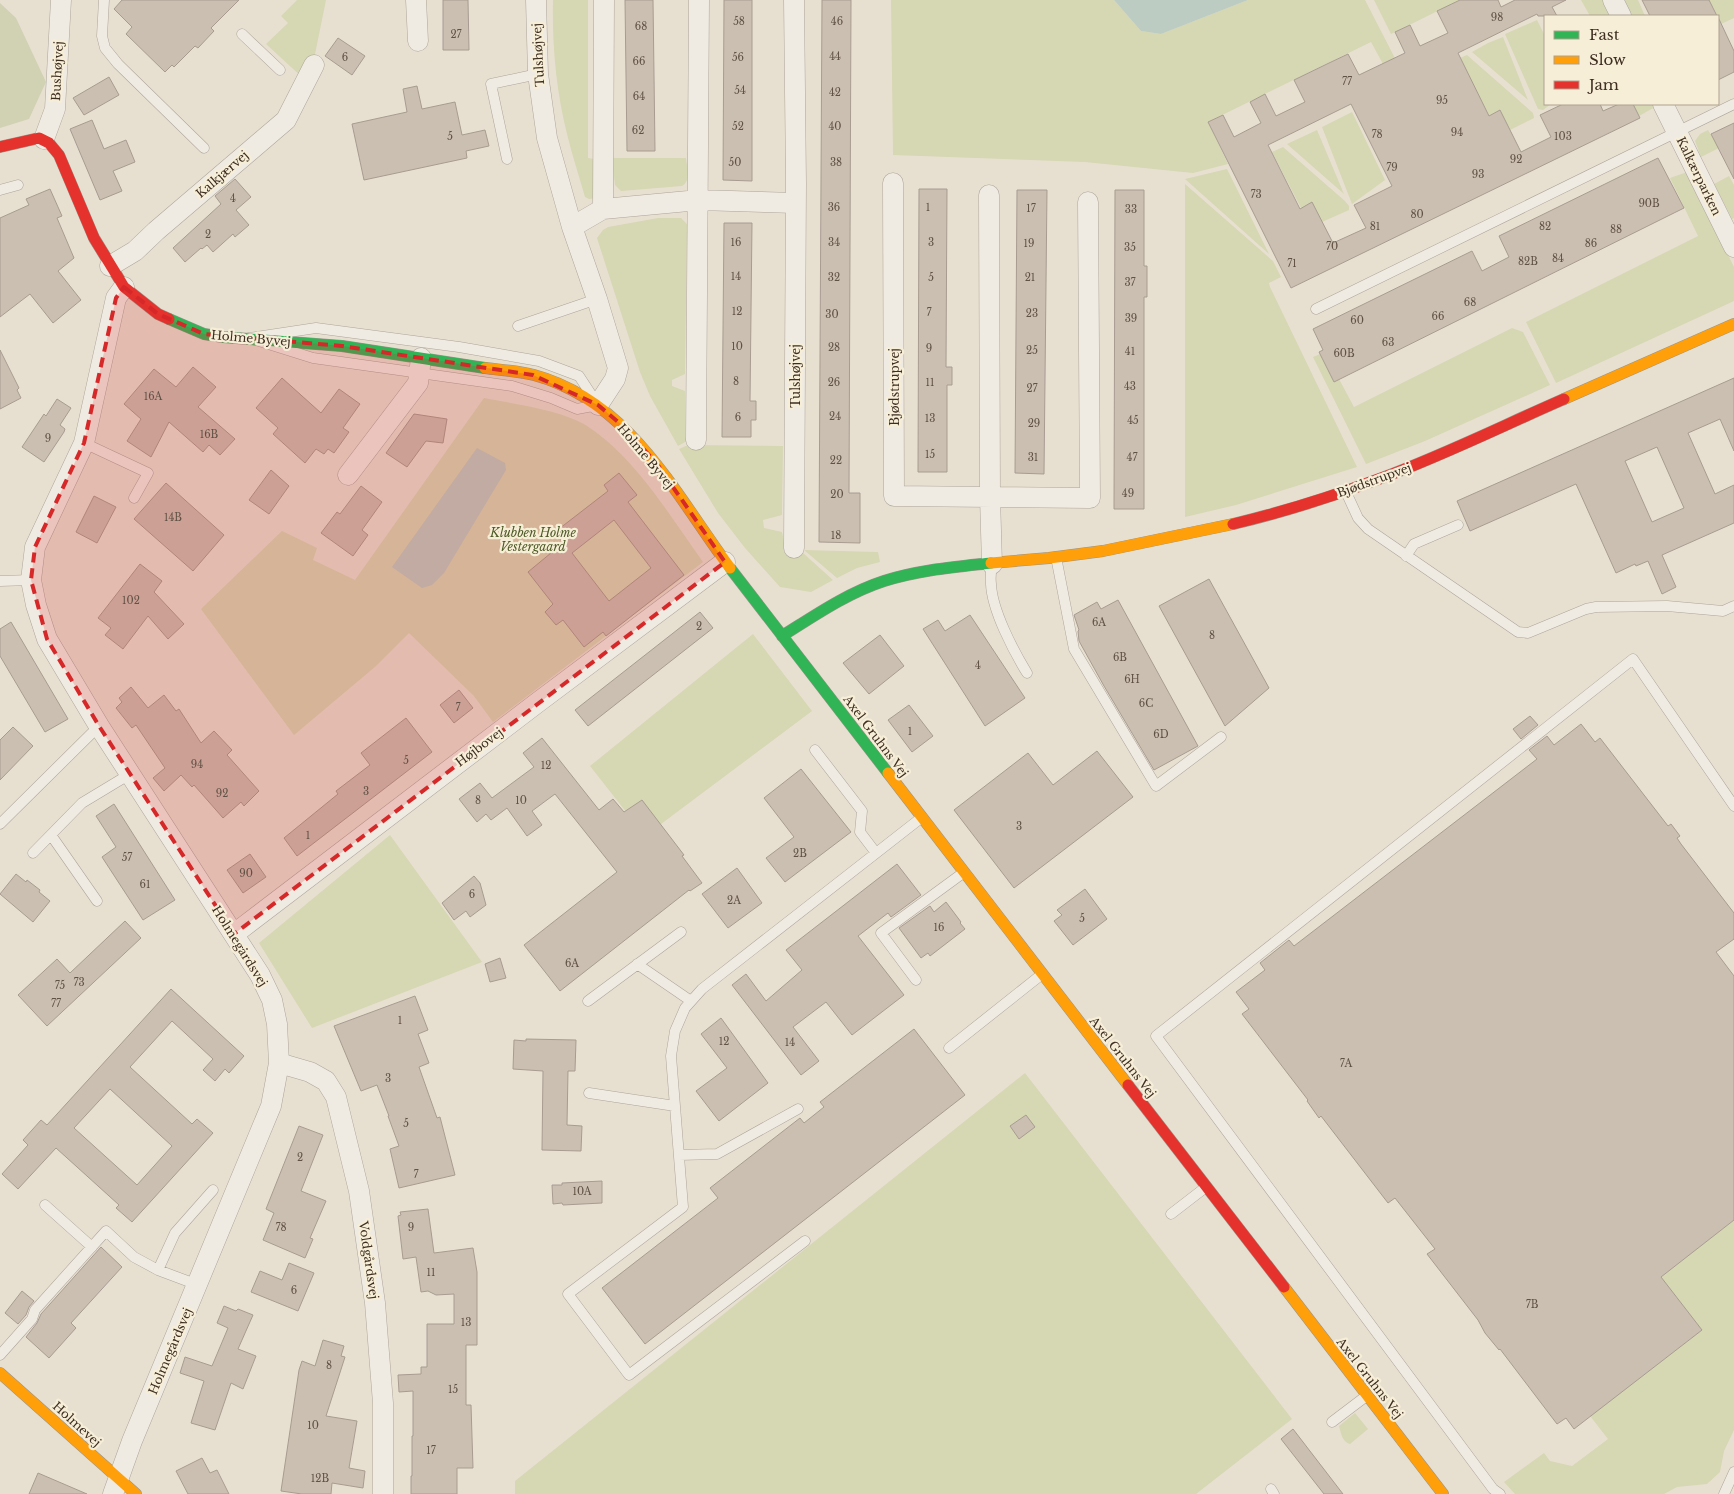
<svg xmlns="http://www.w3.org/2000/svg" width="1734" height="1494" viewBox="0 0 1734 1494" font-family="'Libre Baskerville',serif">
  <rect width="100%" height="100%" fill="#e7e0d1"/>
  <path fill="#d6d7b3" d="M297,0H326L313,64L304,79L266,44L288,23L281,16Z
    M553,0H588V158L594,159L596,198L589,199L585,197C579,176 572,155 567,134C556,90 552,45 553,0Z
    M891,0H1114L1141,31L1161,34L1248,0H1365L1400,68L1383,64L1371,42L1208,122L1228,164L1193,173L1085,162L893,155Z
    M1374,0H1460L1391,34Z
    M1581,0H1603L1611,16H1590Z
    M1623,0H1638L1645,16H1630Z
    M1695,0H1734V18L1721,24L1713,7L1701,12Z
    M1537,20L1545,36V104H1551L1543,110L1538,109L1505,34Z
    M1503,37L1528,100L1472,52L1488,43Z
    M1467,55L1533,113L1534,118L1510,130L1500,110L1489,116L1460,58Z
    M1633,104H1654L1655,107L1639,116Z
    M1352,112L1385,180L1352,204L1322,127Z
    M1317,130L1344,194L1287,144Z
    M1708,130L1719,148L1701,157L1695,141L1700,134Z
    M1283,147L1345,201L1349,206V210L1322,222L1312,203L1301,208L1272,152Z
    M612,158H686C687,168 691,181 682,186L621,191L615,185Z
    M1227,169L1269,254L1185,179Z
    M1687,172L1734,267V301L1556,383L1526,322L1698,236L1670,178Z
    M1729,176L1734,185V218L1732,219L1714,184Z
    M1185,184L1273,261L1281,277L1269,283L1270,287L1357,467L1236,505L1185,517Z
    M658,218H681L687,224L685,374L672,380V386L685,391V437L687,441L678,446L650,396L640,372L597,238L603,230L608,227Z
    M1512,328L1523,332L1550,385L1425,441L1366,464L1313,357L1320,354L1334,381L1339,379L1354,407Z
    M484,398C514,404 562,410 587,426C636,458 669,515 703,562L493,722L474,696L409,633L376,666L294,735L201,609L282,531L317,548L313,560L355,580Z
    M688,445L783,446L782,513V515L763,520L764,528L782,532L786,552H802L833,580L811,592L780,587L745,548L718,513L679,449Z
    M804,550L878,552L880,562L857,568L837,578Z
    M753,634L812,711L645,836L590,766Z
    M390,835L482,962L312,1028L259,943Z
    M1025,1073L1292,1419L1196,1494H515V1481Z
    M1734,1220V1430L1724,1451L1720,1472L1707,1484L1677,1487L1664,1494H1515L1504,1482L1544,1453L1550,1461L1572,1466L1608,1439L1590,1416L1702,1330L1661,1277Z
    M1355,1413L1368,1429L1350,1444C1342,1442 1341,1433 1339,1426Z"/>
  <path fill="#d1d1b3" d="M0,3L16,18L46,82L29,119L0,128Z"/>
  <path fill="#bcccc2" d="M1114,0H1248L1161,34L1141,31Z
    M477,448L505,463L506,470L444,573L432,585L422,588L392,567Z"/>
  <path fill="#cbbfb2" stroke="#a89c90" fill-rule="evenodd" d="M122,0H239L211,28L214,31L198,48L195,46L174,67L172,65L165,72L126,34L132,27L114,9Z
    M443,0H468L469,50H443Z
    M625,0H653L655,151H627Z
    M724,0H752V181L723,180Z
    M822,0H851L849,493H860V543L819,542Z
    M1460,0H1498L1501,7L1515,0H1566L1552,7L1557,16H1538L1537,14L1458,53L1489,116L1500,110L1521,152L1551,137L1540,115L1563,104H1600L1603,111L1619,104H1633L1640,118L1291,288L1208,122L1223,115L1234,137L1261,123L1250,102L1265,94L1276,116L1305,102L1294,80L1329,63L1348,54L1359,75L1405,53L1395,32L1410,25L1420,46L1448,33L1437,11ZM1351,104L1392,186L1354,205L1366,228L1333,243L1312,202L1300,209L1268,145Z
    M1642,0H1709L1717,16H1650Z
    M1718,17L1734,51V72L1718,80Z
    M338,38L365,56L352,75L325,56Z
    M109,77L119,95L84,115L73,98Z
    M417,86L422,109L455,102L462,135L485,130L489,146L466,151L467,158L364,180L352,124L407,112L403,89Z
    M92,120L104,149L126,140L135,162L113,171L122,191L100,200L70,129Z
    M1734,123V179L1711,134Z
    M1658,158L1684,208L1334,382L1319,352L1323,350L1313,329L1472,251L1482,271L1509,257L1499,236Z
    M235,179L251,197L236,210L249,225L235,237L233,234L213,252L207,245L202,249L201,248L185,262L173,248L221,204L215,196Z
    M50,189L62,216L57,218L74,258L58,271L81,300L53,323L30,294L0,317V218L29,205L26,199Z
    M919,189H947L946,367H952V385H947V472H918Z
    M1017,190H1047L1044,474L1015,473Z
    M1115,190H1144V266H1147V297H1144V509H1114Z
    M724,223H752L750,401H756V420H751V437H722Z
    M0,350L19,388L17,390L21,398L0,409Z
    M193,367L216,387L198,407L235,439L220,455L209,445L203,452L169,422L151,457L127,441L141,419L124,404L154,369L176,387Z
    M282,378L321,413L339,389L360,404L343,428L349,432L334,453L328,449L324,454L316,449L305,463L273,434L278,428L256,408Z
    M1734,378V451L1720,419L1688,433L1715,494L1734,485V523L1662,555L1676,587L1662,594L1648,561L1636,566L1635,564L1616,573L1576,484L1470,531L1457,501ZM1657,447L1684,508L1652,522L1625,461Z
    M57,399L71,408L60,425L65,429L64,432L44,462L22,447L44,414L46,416Z
    M414,414L447,419L443,443L426,441L407,467L386,453Z
    M271,470L289,486L269,514L249,500Z
    M619,473L637,495L628,502L684,575L606,636L603,632L584,647L563,620L556,625L545,612L553,604L528,572L563,543L555,532L608,491L604,485ZM614,520L651,568L609,601L572,553Z
    M166,483L224,535L193,571L134,519Z
    M361,486L382,502L362,530L368,535L353,556L321,533L337,512L340,514Z
    M94,496L116,507L97,543L76,532Z
    M140,564L162,581L154,592L184,624L168,639L148,616L123,649L105,635L111,628L98,618Z
    M1209,579L1269,688L1225,726L1159,606Z
    M1118,600L1198,746L1154,770L1104,686L1079,641L1078,631L1079,630L1074,615L1097,602L1101,609Z
    M700,612L713,628L588,726L575,710Z
    M970,615L1025,698L985,726L923,629L938,620L945,631Z
    M11,622L68,719L45,732L0,656V629Z
    M880,635L904,666L869,694L843,663Z
    M131,687L148,708L164,695L176,711L179,709L201,743L214,731L232,750L227,755L259,791L244,806L241,802L223,818L194,785L192,787L181,775L164,791L153,778L165,768L136,725L132,728L116,708L122,702L119,698Z
    M459,690L473,708L454,723L440,705Z
    M909,705L933,736L912,752L888,720Z
    M1530,716L1538,725L1521,739L1513,729Z
    M406,718L432,752L297,856L284,838L338,794L336,791L370,765L361,753Z
    M1581,724L1595,742L1600,738L1668,826L1671,824L1680,836L1677,838L1681,844L1734,913V939L1716,952L1734,976V1220L1661,1277L1702,1330L1574,1429L1566,1418L1557,1424L1500,1349L1499,1350L1485,1333L1478,1320L1427,1254L1435,1249L1395,1198L1388,1203L1321,1116L1319,1118L1307,1101L1308,1100L1242,1014L1249,1009L1236,992L1265,970L1260,963L1289,940L1294,946L1537,759L1529,750L1547,736L1554,745Z
    M13,727L33,746L0,780V740Z
    M542,738L599,810L613,799L624,812L642,800L684,855L682,856L702,883L690,891L689,890L560,991L524,945L617,872L555,794L532,811L542,825L527,836L507,808L491,820L486,814L477,822L459,799L480,783L492,798L534,767L523,753Z
    M1097,751L1133,797L1014,888L954,810L1028,753L1053,785Z
    M801,769L851,832L785,882L766,858L794,837L764,798Z
    M114,804L175,900L143,920L102,857L116,847L96,816Z
    M250,854L266,877L243,893L227,870Z
    M897,864L921,895L891,917L888,913L858,936L904,995L852,1035L826,1002L793,1027L819,1061L801,1075L732,985L746,974L766,1001L802,970L786,950Z
    M737,868L762,903L728,928L702,894Z
    M16,874L26,882L27,880L40,890L39,892L50,901L33,922L0,894Z
    M474,876L480,883L486,905L470,917L466,911L454,920L442,903Z
    M1085,889L1107,919L1073,945L1054,921L1062,915L1057,910Z
    M946,902L961,922L960,923L965,929L930,956L928,953L921,958L899,928L930,906L934,912Z
    M125,921L141,938L47,1026L18,995L57,959L70,973Z
    M500,958L506,978L490,982L485,964Z
    M171,989L244,1056L229,1073L225,1069L215,1081L203,1070L213,1059L172,1021L130,1067L192,1124L197,1119L213,1133L132,1222L116,1208L119,1205L56,1148L18,1189L2,1174L28,1145L23,1140L41,1120L47,1125ZM110,1089L172,1146L137,1185L74,1128Z
    M415,996L428,1030L418,1034L429,1063L419,1067L437,1118L440,1117L455,1175L399,1188L390,1149L399,1146L388,1116H389L377,1085L361,1091L334,1026Z
    M721,1018L768,1083L719,1121L696,1091L727,1068L701,1034Z
    M914,1029L965,1095L645,1344L602,1288L718,1198L710,1188L800,1118L804,1123L824,1107L820,1102Z
    M526,1039L576,1040L575,1071H568L567,1125L582,1126L581,1151L542,1150L543,1071L513,1069L514,1040L526,1041Z
    M1026,1115L1035,1127L1019,1139L1010,1126Z
    M299,1126L323,1135L301,1191L326,1201L310,1238L313,1239L305,1258L263,1240L274,1213L266,1209Z
    M602,1181V1203L563,1205L562,1203L553,1204L552,1185H562V1183Z
    M428,1209L434,1253L473,1248L477,1272V1345H466V1405H471L473,1468H457V1494H411V1476H412V1436H413V1391L399,1392L398,1375L421,1374V1367H427V1324H454V1294L436,1295L428,1291L421,1292L416,1257L403,1259L398,1216L401,1215L400,1212Z
    M101,1247L122,1267L71,1323L76,1328L49,1358L26,1337L37,1323L41,1314Z
    M289,1263L314,1273L298,1311L251,1292L260,1271L282,1280Z
    M22,1291L34,1301L29,1307L26,1315L18,1324L5,1313Z
    M224,1306L236,1311L238,1309L253,1315L238,1349L256,1356L243,1389L231,1383L215,1430L191,1423L204,1381L180,1373L185,1357L212,1366L228,1328L217,1323Z
    M323,1340L344,1346L341,1356L345,1357L326,1416L357,1421L349,1468L365,1471L363,1488L332,1483L331,1494H302L281,1491L299,1370L302,1361L315,1366Z
    M1293,1429L1343,1494H1324L1281,1439Z
    M202,1458L210,1473L217,1470L229,1494H188L176,1471Z
    M38,1473L87,1494H29Z"/>
  <g fill="none" stroke-linecap="round" stroke-linejoin="round">
    <g stroke="#ada599" stroke-width="11">
      <path id="lane" d="M104,0L102,36L105,48L118,64L204,148
        M242,34L280,70
        M507,159L491,84L538,74
        M0,190L18,185
        M1316,309L1734,104
        M518,326L597,299
        M316,328L459,347L539,361L579,376L598,405L577,409L551,398L512,386L313,358L249,338Z
        M84,443L148,473L134,498
        M1346,492L1358,518L1368,529L1518,632L1528,633L1586,609L1596,607L1667,606L1723,611L1734,606
        M1406,556L1414,544L1458,525
        M1056,557L1074,649L1156,786L1221,737
        M992,564C991,571 990,577 991,584C992,610 1013,650 1027,673
        M0,581L31,580
        M815,750L862,811L860,832L876,853
        M0,824L99,726
        M51,835L97,901
        M33,853L82,803L130,774
        M637,964L691,1001
        M916,980L881,933L963,873
        M588,1001L681,932
        M949,1048L1041,975
        M589,1093L675,1106
        M679,1155L717,1154L798,1109
        M45,1205L92,1247
        M1171,1214L1206,1187
        M805,1241L629,1375L568,1294L683,1207L671,1056L675,1031L685,1008L702,989L921,818
        M158,1270L175,1233L213,1190
        M0,1355L32,1319L35,1310L106,1231L134,1257L158,1270L198,1285
        M1332,1422L1365,1397
        M1271,1489L1274,1494
        M1500,1494L1493,1489L1156,1036L1633,659L1734,806
        M1724,1494L1734,1472"/>
    </g>
    <g stroke="#ada599" stroke-width="21">
      <path id="street" d="M416,0L418,41
        M536,0L538,74L547,138L572,227L597,299L618,368L615,379L598,405
        M794,0L796,183L794,548
        M1613,0L1621,16
        M1663,104L1734,247
        M44,139L55,109L61,0
        M893,183L894,496L1090,498L1088,202
        M989,195L990,497L992,564
        M603,209L604,0
        M572,227L603,209L699,200L795,203
        M110,266L135,251L156,231L286,120L314,65
        M696,440L699,0
        M348,475L418,383L421,358
        M234,934L537,703L725,562
        M279,1063L310,1072L326,1081L336,1097L359,1191L375,1303L383,1403V1494
        M113,1494L132,1441L271,1106L279,1063L277,1024L272,1000L260,975L99,726L47,639L36,605L31,580L35,547L84,443L116,298L124,287"/>
    </g>
    <g stroke="#9c958a" stroke-width="12">
      <path id="fast" d="M169,319L204,334L223,337L342,346L485,368
        M730,568L888,773
        M782,636C814,616 847,593 884,581C919,570 955,567 991,563"/>
    </g>
    <g stroke="#9c958a" stroke-width="12">
      <path id="slow" d="M485,368C501,370 518,371 534,375C630,401 675,494 730,568
        M1564,399L1734,324
        M991,563L1049,558L1103,551L1233,524
        M888,773L1128,1085
        M1284,1287L1443,1494
        M0,1373L136,1494"/>
    </g>
    <g stroke="#9c958a" stroke-width="12">
      <path id="jam" d="M0,147L39,138L49,143L59,155L94,238L124,287L158,314L169,319
        M1233,524C1283,512 1331,497 1379,479C1442,456 1502,426 1564,399
        M1128,1085L1284,1287"/>
    </g>
    <use href="#lane" stroke="#efebe3" stroke-width="10"/>
    <use href="#street" stroke="#efebe3" stroke-width="20"/>
    <use href="#fast" stroke="#30b455" stroke-width="11"/>
    <use href="#slow" stroke="#ff9f0a" stroke-width="11"/>
    <use href="#jam" stroke="#e5322d" stroke-width="11"/>
  </g>
  <path fill="#d62828" fill-opacity="0.2" stroke="#d62828" stroke-width="4" stroke-dasharray="10 6" stroke-linejoin="round" d="M124,287L158,314L204,334L342,346L533,375L598,405L623,426L657,464L725,562L234,934L99,726L47,639L31,580L35,547L84,443L116,298Z"/>
  <g text-anchor="middle" dominant-baseline="central" stroke-width="4.5" stroke-linejoin="round" paint-order="stroke">
    <g font-size="10" fill="#605244">
      <text x="1497" y="17">98</text>
      <text x="739" y="21">58</text>
      <text x="837" y="21">46</text>
      <text x="641" y="26">68</text>
      <text x="456" y="34">27</text>
      <text x="835" y="56">44</text>
      <text x="345" y="57">6</text>
      <text x="738" y="57">56</text>
      <text x="639" y="61">66</text>
      <text x="1347" y="81">77</text>
      <text x="740" y="90">54</text>
      <text x="835" y="92">42</text>
      <text x="639" y="96">64</text>
      <text x="1442" y="100">95</text>
      <text x="738" y="126">52</text>
      <text x="835" y="126">40</text>
      <text x="638" y="130">62</text>
      <text x="1457" y="132">94</text>
      <text x="1377" y="134">78</text>
      <text x="450" y="136">5</text>
      <text x="1563" y="136">103</text>
      <text x="1516" y="159">92</text>
      <text x="735" y="162">50</text>
      <text x="836" y="162">38</text>
      <text x="1392" y="167">79</text>
      <text x="1478" y="174">93</text>
      <text x="1256" y="194">73</text>
      <text x="233" y="198">4</text>
      <text x="1649" y="203">90B</text>
      <text x="834" y="207">36</text>
      <text x="928" y="207">1</text>
      <text x="1031" y="208">17</text>
      <text x="1131" y="209">33</text>
      <text x="1417" y="214">80</text>
      <text x="1375" y="226">81</text>
      <text x="1545" y="226">82</text>
      <text x="1616" y="229">88</text>
      <text x="208" y="234">2</text>
      <text x="736" y="242">16</text>
      <text x="834" y="242">34</text>
      <text x="931" y="242">3</text>
      <text x="1029" y="243">19</text>
      <text x="1591" y="243">86</text>
      <text x="1332" y="246">70</text>
      <text x="1130" y="247">35</text>
      <text x="1558" y="258">84</text>
      <text x="1528" y="261">82B</text>
      <text x="1292" y="263">71</text>
      <text x="736" y="276">14</text>
      <text x="834" y="277">32</text>
      <text x="931" y="277">5</text>
      <text x="1030" y="277">21</text>
      <text x="1130" y="282">37</text>
      <text x="1470" y="302">68</text>
      <text x="737" y="311">12</text>
      <text x="929" y="312">7</text>
      <text x="1032" y="313">23</text>
      <text x="832" y="314">30</text>
      <text x="1438" y="316">66</text>
      <text x="1131" y="318">39</text>
      <text x="1357" y="320">60</text>
      <text x="1388" y="342">63</text>
      <text x="737" y="346">10</text>
      <text x="834" y="347">28</text>
      <text x="929" y="348">9</text>
      <text x="1032" y="350">25</text>
      <text x="1130" y="351">41</text>
      <text x="1344" y="353">60B</text>
      <text x="736" y="381">8</text>
      <text x="834" y="382">26</text>
      <text x="930" y="382">11</text>
      <text x="1130" y="386">43</text>
      <text x="1032" y="388">27</text>
      <text x="153" y="396">16A</text>
      <text x="835" y="416">24</text>
      <text x="738" y="417">6</text>
      <text x="930" y="418">13</text>
      <text x="1133" y="420">45</text>
      <text x="1034" y="423">29</text>
      <text x="209" y="434">16B</text>
      <text x="48" y="438">9</text>
      <text x="930" y="454">15</text>
      <text x="1033" y="457">31</text>
      <text x="1132" y="457">47</text>
      <text x="836" y="460">22</text>
      <text x="1128" y="493">49</text>
      <text x="837" y="494">20</text>
      <text x="173" y="517">14B</text>
      <text x="836" y="535">18</text>
      <text x="131" y="600">102</text>
      <text x="1099" y="622">6A</text>
      <text x="699" y="626">2</text>
      <text x="1212" y="635">8</text>
      <text x="1120" y="657">6B</text>
      <text x="978" y="665">4</text>
      <text x="1132" y="679">6H</text>
      <text x="1146" y="703">6C</text>
      <text x="458" y="707">7</text>
      <text x="910" y="731">1</text>
      <text x="1161" y="734">6D</text>
      <text x="406" y="760">5</text>
      <text x="197" y="764">94</text>
      <text x="546" y="765">12</text>
      <text x="366" y="791">3</text>
      <text x="222" y="793">92</text>
      <text x="478" y="800">8</text>
      <text x="521" y="800">10</text>
      <text x="1019" y="826">3</text>
      <text x="308" y="835">1</text>
      <text x="800" y="853">2B</text>
      <text x="127" y="857">57</text>
      <text x="246" y="873">90</text>
      <text x="145" y="884">61</text>
      <text x="472" y="894">6</text>
      <text x="734" y="900">2A</text>
      <text x="1082" y="918">5</text>
      <text x="939" y="927">16</text>
      <text x="572" y="963">6A</text>
      <text x="79" y="982">73</text>
      <text x="60" y="985">75</text>
      <text x="56" y="1003">77</text>
      <text x="400" y="1020">1</text>
      <text x="724" y="1041">12</text>
      <text x="790" y="1042">14</text>
      <text x="1346" y="1063">7A</text>
      <text x="388" y="1078">3</text>
      <text x="406" y="1123">5</text>
      <text x="300" y="1157">2</text>
      <text x="416" y="1174">7</text>
      <text x="582" y="1191">10A</text>
      <text x="281" y="1227">78</text>
      <text x="411" y="1227">9</text>
      <text x="431" y="1272">11</text>
      <text x="294" y="1290">6</text>
      <text x="1532" y="1304">7B</text>
      <text x="466" y="1322">13</text>
      <text x="329" y="1365">8</text>
      <text x="453" y="1389">15</text>
      <text x="313" y="1425">10</text>
      <text x="431" y="1450">17</text>
      <text x="320" y="1478">12B</text>
    </g>
    <g font-size="12" fill="#3d2e20" stroke="#f7eed8">
      <text transform="translate(538 55) rotate(-93)">Tulshøjvej</text>
      <text transform="translate(57 71) rotate(-87)">Bushøjvej</text>
      <text transform="translate(222 174) rotate(-41)">Kalkjærvej</text>
      <text transform="translate(1699 176) rotate(64)">Kalkærparken</text>
      <text transform="translate(251 338) rotate(5)">Holme Byvej</text>
      <text transform="translate(795 376) rotate(-90)">Tulshøjvej</text>
      <text transform="translate(894 387) rotate(-90)">Bjødstrupvej</text>
      <text transform="translate(646 456) rotate(50)">Holme Byvej</text>
      <text transform="translate(1374 480) rotate(-20)">Bjødstrupvej</text>
      <text transform="translate(876 736) rotate(53)">Axel Gruhns Vej</text>
      <text transform="translate(479 747) rotate(-37)">Højbovej</text>
      <text transform="translate(240 946) rotate(58)">Holmegårdsvej</text>
      <text transform="translate(1123 1057) rotate(52)">Axel Gruhns Vej</text>
      <text transform="translate(369 1260) rotate(82)">Voldgårdsvej</text>
      <text transform="translate(170 1351) rotate(-67)">Holmegårdsvej</text>
      <text transform="translate(1370 1378) rotate(52)">Axel Gruhns Vej</text>
      <text transform="translate(77 1424) rotate(42)">Holmevej</text>
    </g>
    <g font-size="12" font-style="italic" fill="#4d5a26" stroke="#f7eed8">
      <text x="533" y="532">Klubben Holme<tspan x="533" dy="14">Vestergaard</tspan></text>
    </g>
  </g>
  <rect x="1544" y="15" width="175" height="90" fill="#f7eed8" stroke="#ada18e"/>
  <rect x="1554" y="31" width="25" height="8" fill="#30b455" stroke="#ada18e"/>
  <text x="1589" y="40" font-size="15" fill="#3d2e20">Fast</text>
  <rect x="1554" y="56" width="25" height="8" fill="#ff9f0a" stroke="#ada18e"/>
  <text x="1589" y="65" font-size="15" fill="#3d2e20">Slow</text>
  <rect x="1554" y="81" width="25" height="8" fill="#e5322d" stroke="#ada18e"/>
  <text x="1589" y="90" font-size="15" fill="#3d2e20">Jam</text>
</svg>
